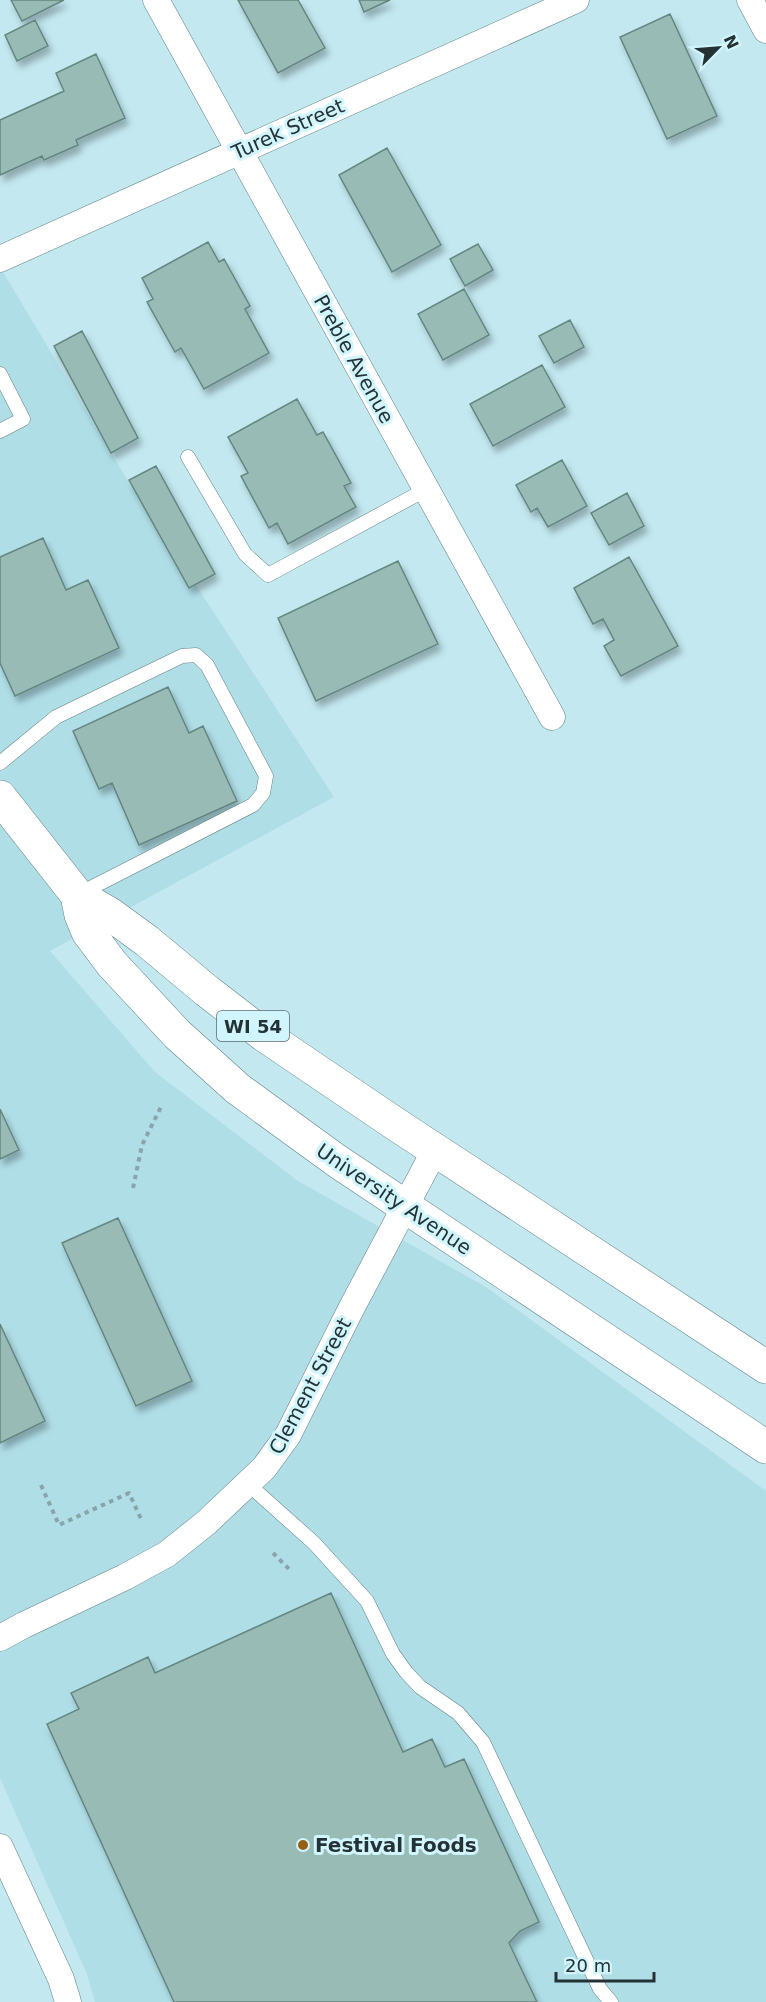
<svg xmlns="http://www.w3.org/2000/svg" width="766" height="2002" viewBox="0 0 766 2002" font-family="'DejaVu Sans',sans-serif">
  <defs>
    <filter id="shadow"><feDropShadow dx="3.5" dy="6" stdDeviation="3" flood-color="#0004"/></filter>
  </defs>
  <rect width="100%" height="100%" fill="#c3e8ef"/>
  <path fill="#b0dee7" d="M0,267L125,476L334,797L50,951L155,1072L298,1181L486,1287L766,1491V2002H95L87,1974L0,1778Z"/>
  <path fill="#98bbb5" stroke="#648680" stroke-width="1.5" filter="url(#shadow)" d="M11,0H64L22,21Z
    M238,0H298L325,48L278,73Z
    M359,0H390L364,12Z
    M670,14L717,116L667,139L620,37Z
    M35,20L48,46L17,61L5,35Z
    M96,54L125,118L76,140L78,145L44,160L42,156L0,175V120L64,91L56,73Z
    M387,148L441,245L392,272L339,175Z
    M208,242L219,262L224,259L250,306L245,309L269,353L204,389L181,348L175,352L147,302L153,299L142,278Z
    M478,244L493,270L465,286L450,259Z
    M464,289L489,335L443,360L418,314Z
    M570,320L584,347L554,363L539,336Z
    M82,331L138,438L111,453L54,346Z
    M542,365L565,407L493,446L470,404Z
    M297,399L317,435L323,432L351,483L344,486L356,507L288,544L277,523L269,528L241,476L248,473L228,437Z
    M562,460L587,506L548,527L537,508L531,512L516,485Z
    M156,466L215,574L189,588L129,480Z
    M627,493L644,526L609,545L591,513Z
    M43,538L66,590L88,580L119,648L15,696L0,663V557Z
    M629,557L678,646L621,676L604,646L614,640L603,619L593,624L574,588Z
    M398,561L438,644L316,701L278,618Z
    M168,687L189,733L203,726L237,801L139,845L112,783L99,789L73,731Z
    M0,1109L19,1150L0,1159Z
    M118,1218L192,1381L136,1406L62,1243Z
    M0,1324L45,1421L0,1443Z
    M331,1593L403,1752L432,1739L445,1767L464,1759L539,1922L520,1931L509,1943L537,2002H174L47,1724L79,1709L71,1693L148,1657L155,1673Z"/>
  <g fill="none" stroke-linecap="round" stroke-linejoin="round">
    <g stroke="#608188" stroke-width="15">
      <path id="service" d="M0,374L23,419L0,431
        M188,457L245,554L268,575L427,489
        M0,763L56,717L182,656L196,655L207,665L266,776L263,793L253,805L79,894
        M248,1484L314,1543L367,1601L393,1654L406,1672L420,1687L458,1713L483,1742L600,1989L611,2002"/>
    </g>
    <g stroke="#608188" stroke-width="27">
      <path id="minor" d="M156,0L552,717
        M750,0L766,30
        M0,259L576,0
        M0,1638L24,1625L125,1577L167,1554L207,1522L264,1468L288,1435L351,1309L435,1150
        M0,1847L61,1979L68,2002"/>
    </g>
    <g stroke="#608188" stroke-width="34">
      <path id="primary" d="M0,797L77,895L110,914L147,941L207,991L264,1035L394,1123L766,1367
        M77,895L81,915L88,932L112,964L177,1034L238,1089L337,1161L766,1447"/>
    </g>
    <path stroke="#89a5ab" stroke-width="4" stroke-dasharray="4.5 4.5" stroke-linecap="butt" d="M133,1188L142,1145L161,1107
      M41,1485L59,1525L129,1493L142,1521
      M273,1553L289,1569"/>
    <use href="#service" stroke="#fff" stroke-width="14"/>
    <use href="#minor" stroke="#fff" stroke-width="26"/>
    <use href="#primary" stroke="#fff" stroke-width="33"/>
  </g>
  <circle fill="#955f16" stroke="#d0f5fc" stroke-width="2" cx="303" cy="1845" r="6"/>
  <g text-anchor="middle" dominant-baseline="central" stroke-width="6" stroke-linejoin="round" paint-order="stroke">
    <rect fill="#d0f5fc" stroke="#586c71" stroke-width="1.5" x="217" y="1011" width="72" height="30" rx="4.5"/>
    <g font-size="18" font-weight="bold" fill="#243235">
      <text x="253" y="1026">WI 54</text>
    </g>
    <g font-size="20" fill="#243235" stroke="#d0f5fc">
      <text transform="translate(288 129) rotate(-24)">Turek Street</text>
      <text transform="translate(354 359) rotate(61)">Preble Avenue</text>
      <text transform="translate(394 1199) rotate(34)">University Avenue</text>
      <text transform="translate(310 1386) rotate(-62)">Clement Street</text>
    </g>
    <g font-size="20" font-weight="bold" fill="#243235" stroke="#d0f5fc" text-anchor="start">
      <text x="315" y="1845">Festival Foods</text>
    </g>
  </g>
  <g transform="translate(718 48) rotate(65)" stroke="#d0f5fc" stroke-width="4.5" paint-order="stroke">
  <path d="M0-4.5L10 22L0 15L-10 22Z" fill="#243235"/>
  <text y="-9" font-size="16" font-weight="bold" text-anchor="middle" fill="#243235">N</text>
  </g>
  <path d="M556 1972v9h98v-9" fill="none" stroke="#243235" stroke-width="3"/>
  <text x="565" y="1972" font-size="18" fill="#243235" stroke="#d0f5fc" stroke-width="4.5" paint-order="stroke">20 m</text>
</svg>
